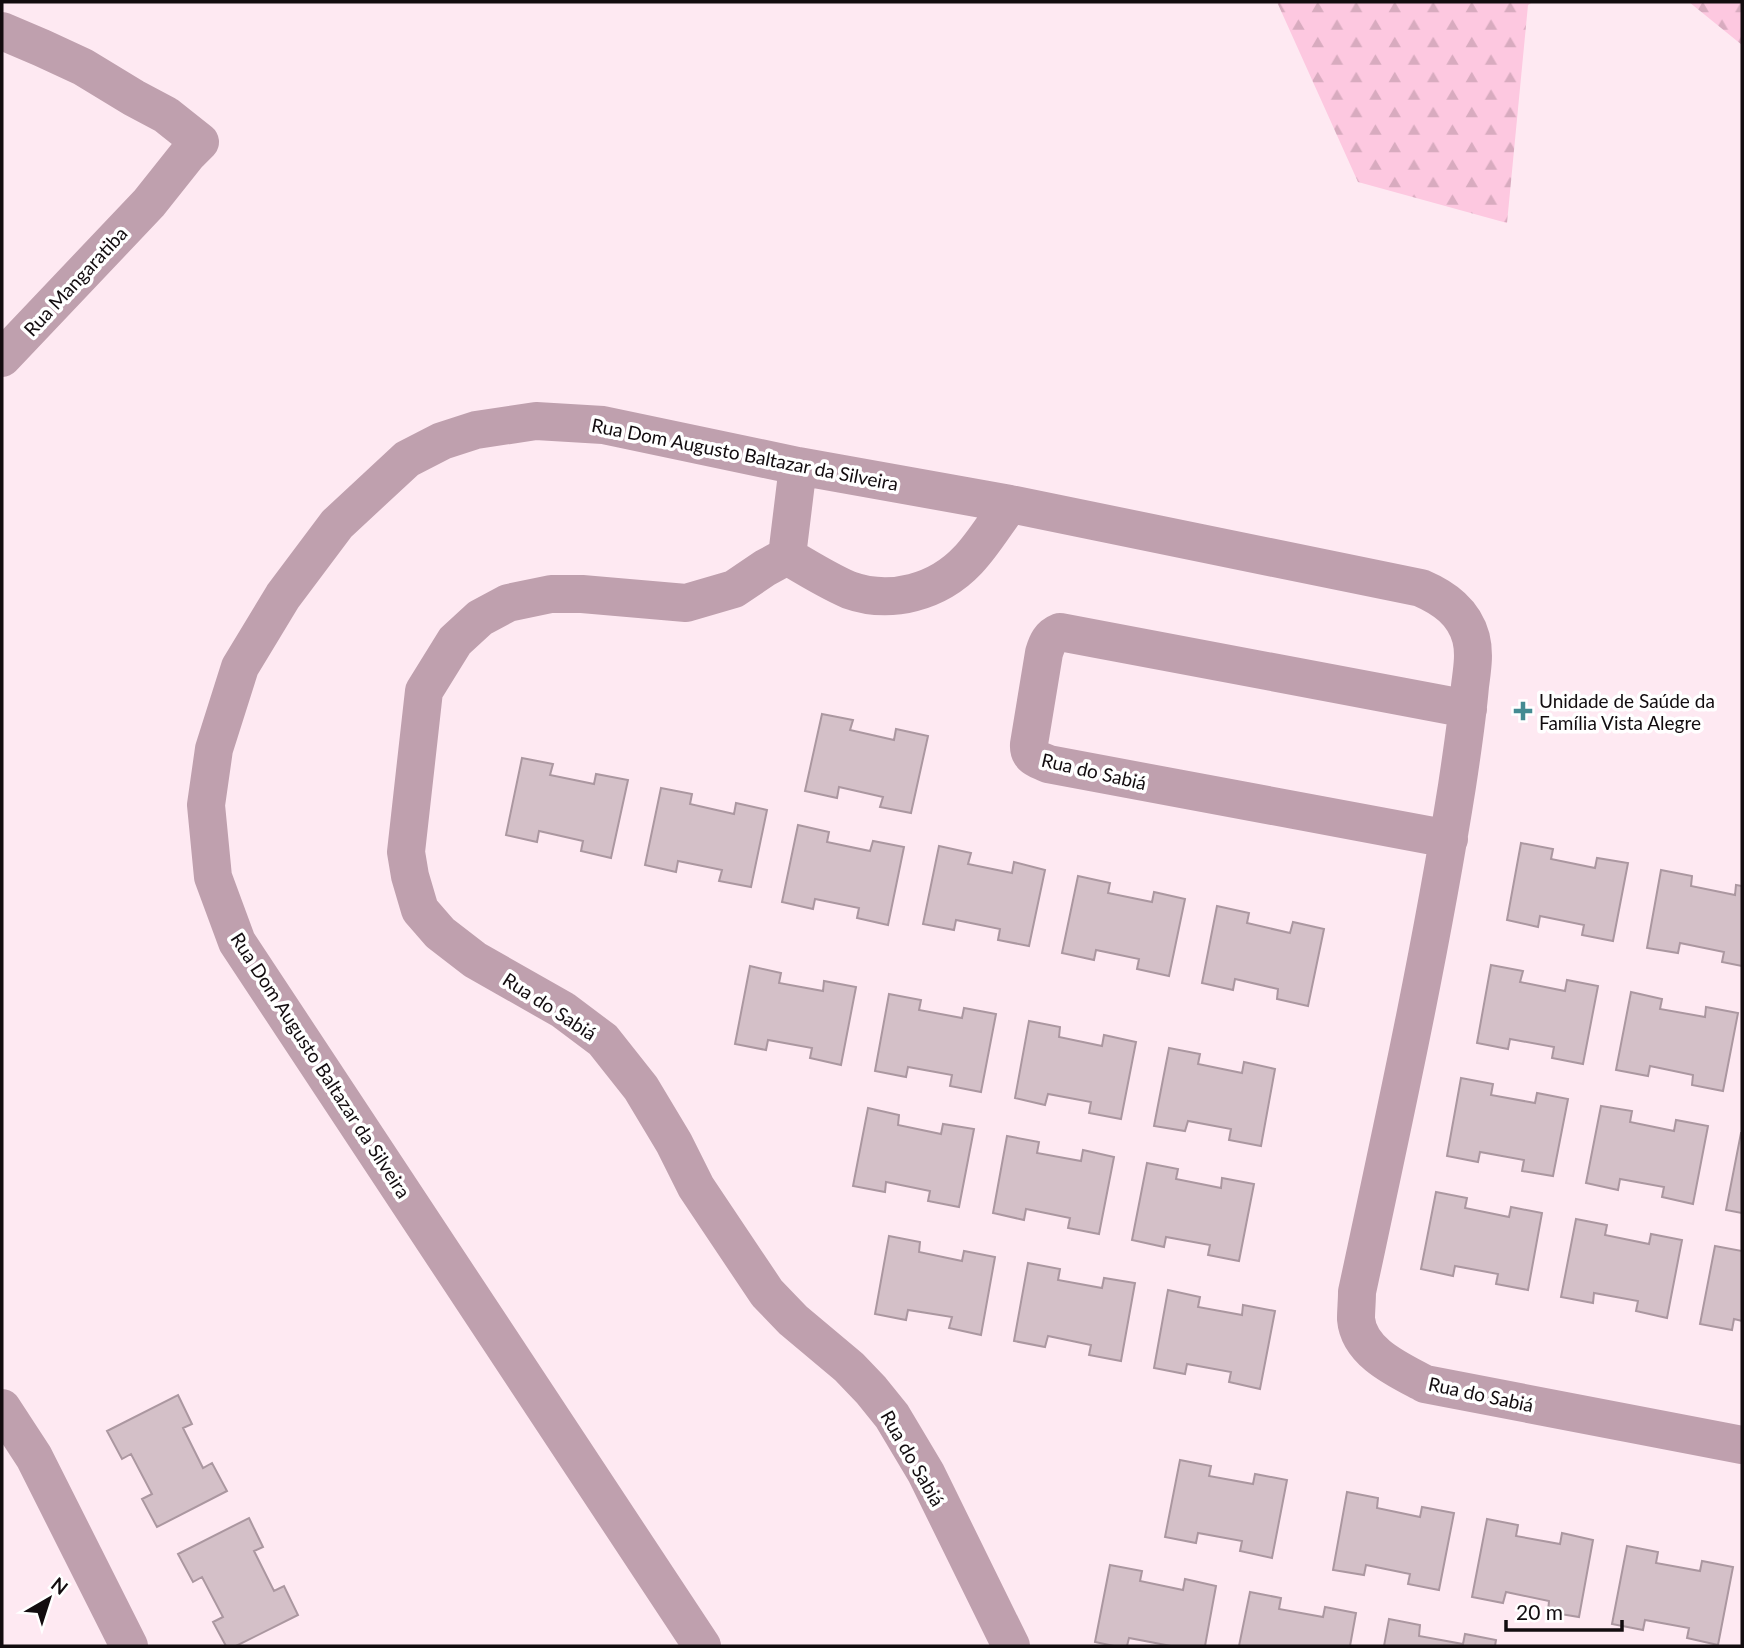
<svg xmlns="http://www.w3.org/2000/svg" width="1744" height="1648" viewBox="0 0 1744 1648" font-family="Lato,sans-serif">
  <defs>
    <pattern id="forest-firs" width="22" height="20" patternUnits="userSpaceOnUse" patternTransform="scale(1.75)"><rect width="22" height="20" fill="#fdc8e0"/><path d="M5 1l3.5 6h-7zM16 11l3.5 6h-7z" fill="#d8abbf"/></pattern>
  </defs>
  <rect width="100%" height="100%" fill="#fee9f2"/>
  <path fill="url(#forest-firs)" d="M1277,2H1533L1528,5L1507,223L1358,182Z
    M1689,2H1742V45Z"/>
  <path fill="#d4c0c8" stroke="#ab97a0" stroke-width="2" d="M822,714L853,720L850,730L894,740L896,729L928,736L911,813L880,807L883,797L839,787L837,798L805,791Z
    M522,758L553,764L550,775L594,784L596,774L628,780L611,858L581,851L583,841L539,831L537,842L506,835Z
    M661,788L692,794L690,804L734,814L736,803L767,810L751,887L719,881L722,870L678,861L676,872L645,865Z
    M798,825L829,832L827,842L870,851L873,841L904,847L888,925L857,918L859,908L815,899L813,909L782,902Z
    M1521,843L1553,849L1551,859L1595,868L1597,858L1628,863L1613,941L1582,935L1584,925L1540,916L1538,927L1507,920Z
    M939,846L971,853L968,864L1012,873L1014,862L1045,870L1029,946L998,940L1000,929L956,920L954,930L923,924Z
    M1661,870L1692,876L1691,886L1735,895L1736,885L1742,886V966L1722,962L1724,952L1680,943L1678,953L1647,948Z
    M1078,876L1110,883L1108,893L1152,902L1154,892L1185,899L1169,976L1137,969L1139,959L1096,950L1094,960L1062,953Z
    M1217,906L1249,913L1247,923L1290,933L1293,922L1324,929L1308,1006L1277,999L1278,989L1235,979L1233,990L1202,983Z
    M1491,965L1523,971L1520,982L1565,991L1567,980L1598,986L1583,1064L1552,1058L1554,1047L1510,1039L1508,1049L1477,1043Z
    M750,966L781,973L779,983L823,991L824,981L856,987L841,1065L810,1058L812,1048L768,1040L766,1050L735,1044Z
    M1631,992L1662,999L1660,1009L1705,1017L1706,1007L1738,1013L1723,1091L1692,1085L1693,1075L1650,1066L1648,1076L1616,1070Z
    M889,994L921,1000L919,1010L962,1018L964,1008L996,1014L981,1092L950,1086L952,1075L908,1067L906,1077L875,1071Z
    M1029,1021L1060,1027L1059,1037L1102,1046L1104,1035L1136,1042L1121,1119L1089,1113L1091,1102L1048,1094L1045,1105L1015,1098Z
    M1169,1048L1200,1054L1198,1064L1242,1073L1244,1062L1275,1069L1261,1146L1229,1140L1231,1129L1188,1121L1185,1131L1154,1126Z
    M1461,1078L1493,1084L1491,1095L1535,1103L1537,1093L1568,1099L1553,1176L1522,1171L1524,1160L1480,1152L1478,1162L1447,1156Z
    M1601,1106L1632,1111L1630,1122L1674,1131L1676,1120L1708,1126L1693,1204L1662,1197L1664,1187L1620,1179L1618,1190L1586,1183Z
    M868,1108L899,1115L898,1125L941,1134L943,1124L974,1129L959,1207L928,1201L930,1191L886,1182L885,1192L853,1186Z
    M1741,1133H1742V1213L1726,1210Z
    M1007,1136L1039,1142L1037,1153L1081,1161L1083,1150L1114,1157L1099,1234L1068,1228L1070,1218L1026,1209L1024,1220L993,1213Z
    M1147,1163L1178,1169L1176,1179L1221,1188L1222,1178L1254,1184L1239,1261L1208,1255L1210,1245L1166,1237L1164,1247L1132,1240Z
    M1436,1192L1467,1198L1465,1208L1509,1217L1511,1207L1542,1213L1528,1290L1496,1284L1498,1274L1455,1266L1453,1276L1421,1269Z
    M1576,1219L1607,1225L1605,1235L1649,1244L1651,1234L1682,1240L1667,1318L1636,1311L1638,1301L1594,1293L1593,1303L1561,1297Z
    M889,1236L920,1242L919,1252L962,1261L964,1251L995,1257L981,1335L949,1328L952,1317L908,1310L906,1320L875,1314Z
    M1715,1246L1742,1251V1321L1734,1319L1732,1330L1700,1324Z
    M1028,1263L1060,1269L1058,1280L1102,1288L1104,1278L1135,1283L1121,1361L1089,1355L1091,1345L1048,1336L1045,1347L1014,1341Z
    M1168,1290L1200,1297L1198,1307L1242,1315L1243,1305L1275,1311L1260,1389L1229,1382L1231,1372L1187,1364L1185,1374L1154,1368Z
    M178,1395L192,1424L183,1428L203,1468L212,1463L227,1491L157,1527L142,1499L152,1494L131,1454L122,1459L107,1431Z
    M1180,1460L1211,1466L1209,1476L1253,1484L1255,1474L1287,1480L1272,1558L1240,1551L1242,1541L1198,1533L1196,1543L1165,1537Z
    M1347,1492L1378,1498L1377,1508L1420,1517L1422,1507L1454,1513L1439,1590L1408,1584L1410,1574L1366,1565L1364,1575L1333,1570Z
    M249,1518L263,1547L254,1551L274,1591L284,1586L298,1615L236,1646H226L213,1622L223,1617L202,1577L193,1582L178,1554Z
    M1487,1519L1518,1525L1516,1536L1560,1544L1562,1533L1593,1540L1579,1617L1548,1612L1549,1601L1506,1592L1503,1603L1472,1597Z
    M1627,1546L1658,1552L1656,1563L1700,1571L1702,1561L1733,1567L1718,1645L1687,1638L1689,1628L1645,1620L1643,1630L1612,1624Z
    M1110,1565L1142,1571L1140,1581L1183,1590L1185,1579L1216,1586L1205,1646H1171L1129,1638L1127,1646H1114L1095,1642Z
    M1250,1592L1281,1598L1279,1609L1323,1617L1325,1607L1356,1613L1350,1646H1239Z
    M1389,1619L1420,1625L1419,1636L1463,1644L1465,1634L1496,1640L1495,1646H1384Z"/>
  <g fill="none" stroke-linecap="round" stroke-linejoin="round">
    <path stroke="#bfa0ae" stroke-width="38" d="M2,31L42,48L83,67L134,98L166,115L200,142L188,154L149,203L2,358
      M798,466L787,556L765,568L734,589L686,603L582,594H551L508,603L480,618L455,641L424,691L406,852L410,876L420,910L440,933L475,960L563,1010L603,1040L641,1088L674,1143L696,1187L767,1293L793,1320L849,1367L871,1390L892,1416L926,1473L1011,1646
      M787,556C807,568 828,581 849,590C891,605 938,592 968,560C984,543 996,522 1010,504
      M1449,839L1048,764C1038,759 1028,758 1029,744L1044,653C1047,643 1050,636 1060,632L1468,709
      M2,1408L34,1457L129,1646
      M702,1646L237,942L213,877L206,805L214,749L240,667L283,596L337,524L407,459L442,441L476,430L536,421L603,425L798,466L1010,504L1421,588C1444,598 1464,612 1471,638C1475,654 1472,670 1470,686C1467,720 1462,753 1457,786C1430,956 1393,1124 1357,1292C1357,1301 1356,1310 1356,1319C1359,1353 1399,1370 1425,1384L1742,1445"/>
  </g>
  <path fill="#448b92" stroke="#fff" stroke-width="2.5" d="M1519.5 700.5h7v7h7v7h-7v7h-7v-7h-7v-7h7z"/>
  <g text-anchor="middle" dominant-baseline="central" stroke-width="7" stroke-linejoin="round" paint-order="stroke">
    <g font-size="19" fill="#120c0f" stroke="#fff">
      <text transform="translate(75 281) rotate(-47)">Rua Mangaratiba</text>
      <text transform="translate(745 454) rotate(11)">Rua Dom Augusto Baltazar da Silveira</text>
      <text transform="translate(1094 771) rotate(13)">Rua do Sabiá</text>
      <text transform="translate(550 1006) rotate(33)">Rua do Sabiá</text>
      <text transform="translate(321 1065) rotate(57)">Rua Dom Augusto Baltazar da Silveira</text>
      <text transform="translate(1481 1394) rotate(12)">Rua do Sabiá</text>
      <text transform="translate(913 1458) rotate(60)">Rua do Sabiá</text>
    </g>
    <g font-size="19" fill="#120c0f" stroke="#fff" text-anchor="start">
      <text x="1539" y="700">Unidade de Saúde da<tspan x="1539" dy="22">Família Vista Alegre</tspan></text>
    </g>
  </g>
  <rect width="1744" height="1648" fill="none" stroke="#120c0f" stroke-width="7"/>
  <g transform="translate(49 1599) rotate(39)" stroke="#ffffff" stroke-width="5" paint-order="stroke">
  <path d="M0-5L12 26L0 18L-12 26Z" fill="#120c0f"/>
  <text y="-10" font-size="19" font-weight="bold" text-anchor="middle" fill="#120c0f">N</text>
  </g>
  <path d="M1506 1620v10h116v-10" fill="none" stroke="#120c0f" stroke-width="3.5"/>
  <text x="1516" y="1620" font-size="21" fill="#120c0f" stroke="#ffffff" stroke-width="5" paint-order="stroke">20 m</text>
</svg>
